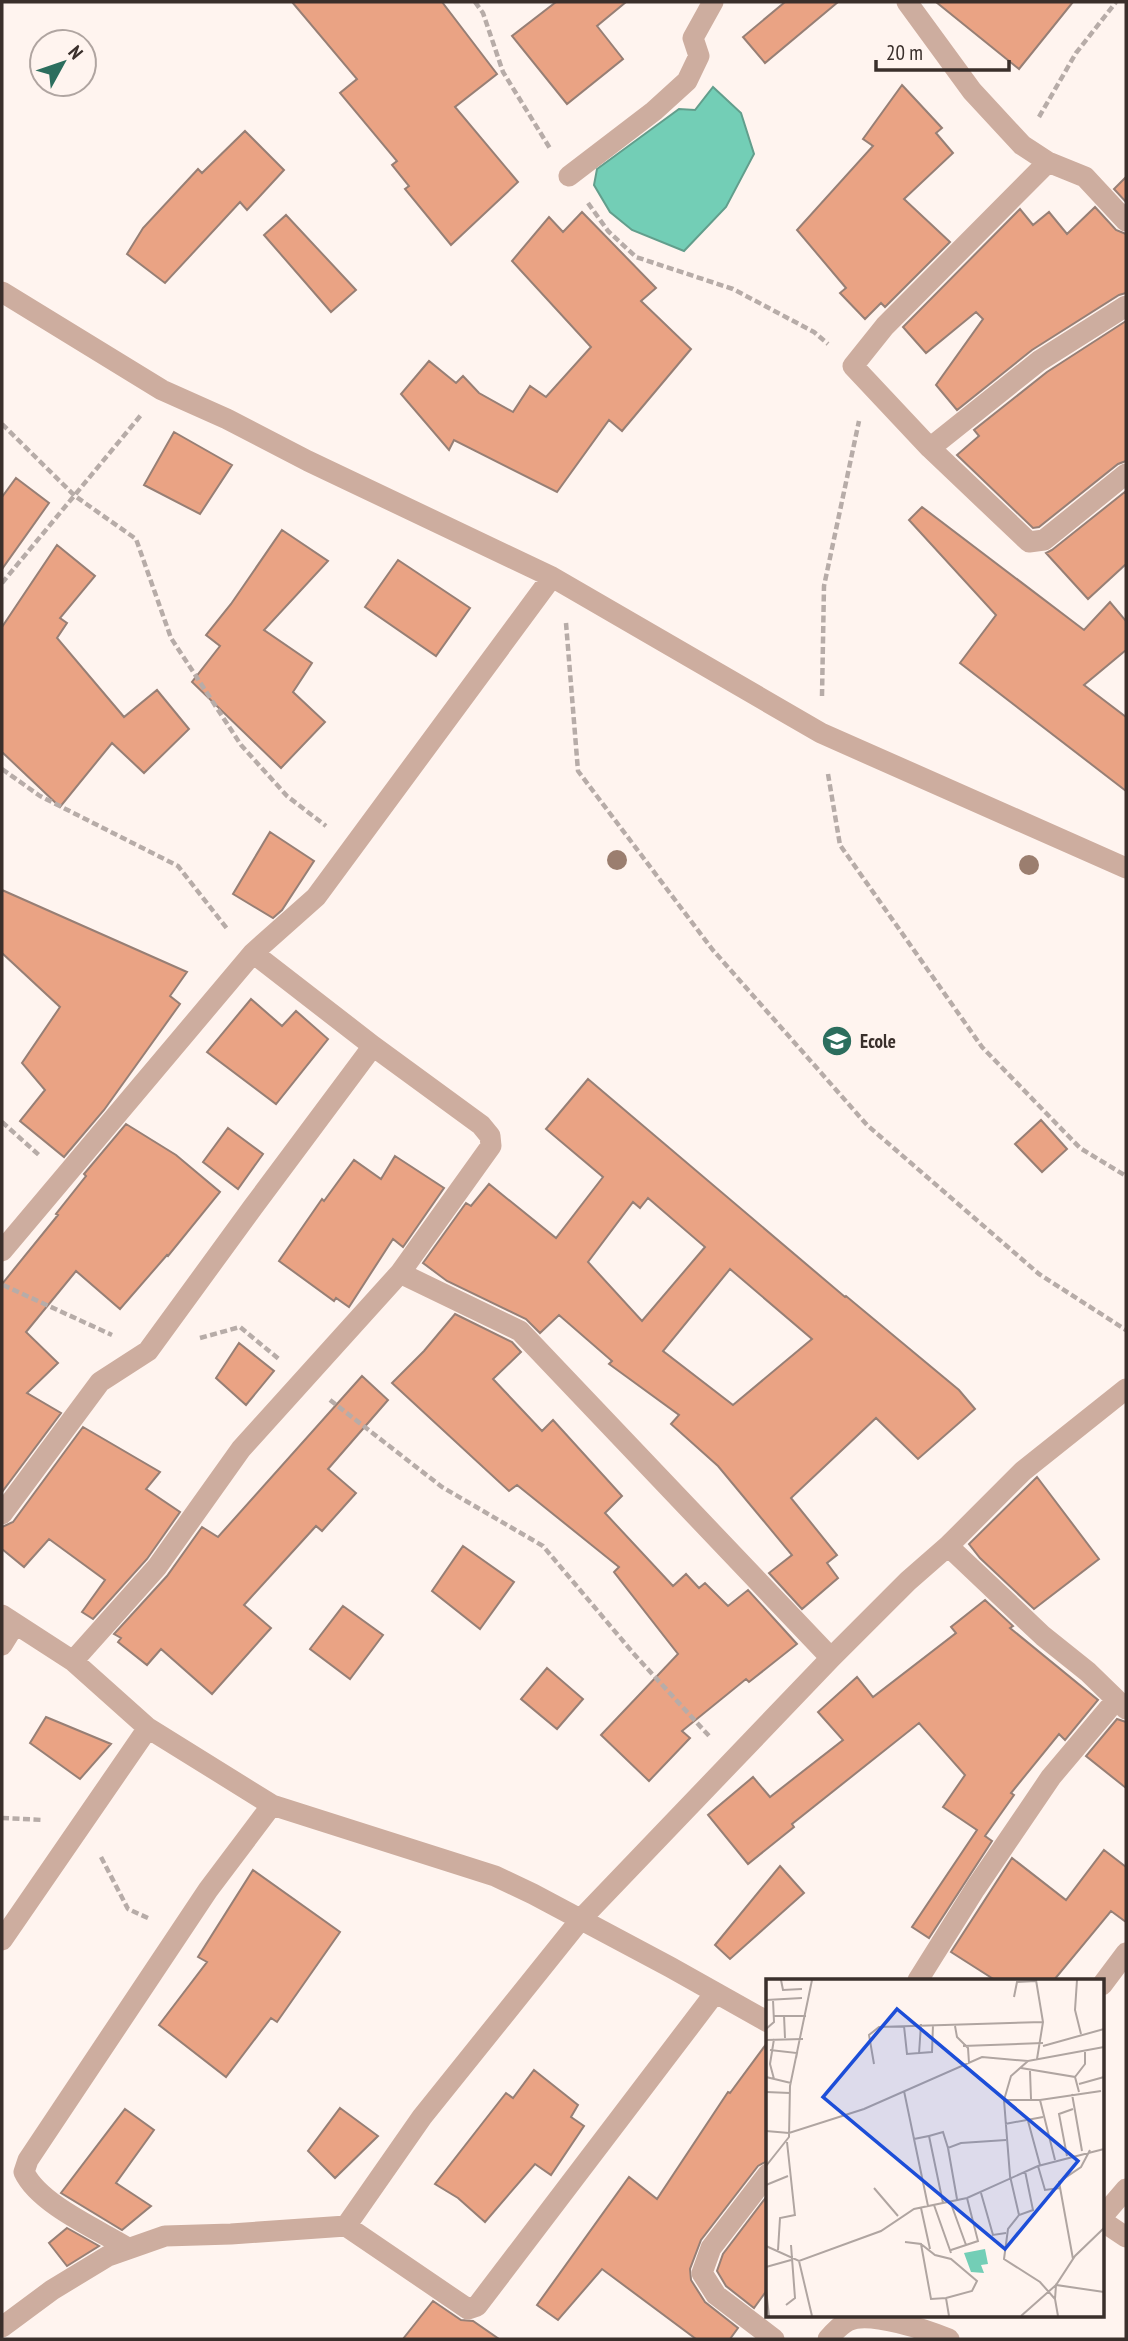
<svg xmlns="http://www.w3.org/2000/svg" width="1128" height="2341" viewBox="0 0 1128 2341" font-family="'PT Sans Narrow',sans-serif">
  <rect width="100%" height="100%" fill="#fff4ef"/>
  <path fill="#73ceb6" stroke="#629e8c" stroke-width="2" d="M713,87L741,113L754,154L726,207L684,251L632,230L610,212L594,185L597,169L679,109L695,110Z"/>
  <path fill="#eaa384" stroke="#977f75" stroke-width="2" fill-rule="evenodd" d="M292,2H442L497,74L455,107L518,182L451,245L405,189L409,186L392,165L397,161L340,93L357,79Z
    M556,2H626L597,26L623,59L567,104L512,36Z
    M785,2H838L765,63L743,37Z
    M936,2H1073L1019,69Z
    M902,85L942,128L936,133L953,153L904,199L950,242L885,307L881,303L865,319L840,293L846,288L797,230L873,146L863,139Z
    M245,131L284,170L247,210L240,202L165,283L127,254L143,228L198,169L202,173Z
    M1126,177V202L1114,189Z
    M1095,207L1116,230L1126,234V293L1119,295L1032,350L957,410L936,385L983,319L976,312L926,353L903,327L1020,209L1033,225L1049,212L1067,234Z
    M582,212L656,288L641,301L691,349L622,431L609,420L557,492L454,440L449,450L401,394L429,361L456,383L463,376L479,393L513,412L530,386L546,397L591,347L512,261L549,217L563,232Z
    M286,215L356,290L331,312L264,235Z
    M1126,321V461L1118,464L1039,527L1033,528L957,455L979,436L974,430L1047,372Z
    M174,432L232,465L200,514L144,485Z
    M16,478L49,503L2,569V497Z
    M1126,491V564L1088,599L1046,553L1052,550Z
    M922,507L1084,630L1110,602L1126,621V650L1084,685L1126,717V791L960,663L996,615L909,520Z
    M282,530L328,561L264,630L312,663L293,692L325,722L281,768L192,682L220,646L206,635L231,604Z
    M57,545L95,576L60,618L67,623L57,638L124,717L157,690L189,729L144,773L112,743L60,807L2,752V627Z
    M398,560L470,608L436,656L365,607Z
    M270,832L314,861L282,910L273,918L233,894Z
    M2,890L187,972L170,996L180,1004L104,1110L64,1157L20,1121L45,1090L22,1063L60,1007L2,953Z
    M251,999L282,1026L296,1011L328,1039L276,1104L207,1052Z
    M588,1079L845,1297L846,1296L959,1390L975,1409L918,1459L876,1418L791,1498L837,1555L827,1563L838,1578L802,1609L769,1573L792,1555L718,1466L671,1424L679,1415L609,1364L612,1361L559,1315L540,1333L526,1319L447,1281L423,1263L466,1203L471,1206L489,1184L556,1238L603,1177L546,1129ZM648,1198L705,1247L642,1321L588,1262L633,1202L640,1208ZM730,1269L812,1339L733,1405L663,1351Z
    M1041,1120L1067,1149L1042,1172L1015,1144Z
    M126,1124L176,1155L220,1192L168,1256L167,1255L120,1309L76,1271L26,1332L58,1363L27,1393L61,1413L2,1492V1284L58,1215L56,1214L86,1176L84,1174Z
    M228,1128L263,1154L238,1189L203,1162Z
    M395,1156L444,1188L403,1247L393,1239L349,1307L336,1298L334,1301L279,1261L322,1199L324,1201L354,1160L381,1179Z
    M455,1314L512,1342L521,1352L493,1379L542,1431L553,1420L622,1496L605,1513L673,1586L686,1574L699,1588L705,1583L728,1606L748,1590L797,1644L749,1682L746,1679L682,1731L690,1738L649,1781L601,1735L678,1654L614,1572L619,1567L517,1485L509,1491L392,1383L424,1351Z
    M239,1343L274,1371L246,1405L216,1378Z
    M362,1376L388,1400L328,1469L356,1493L322,1531L316,1526L244,1605L271,1628L212,1694L161,1649L147,1665L118,1642L121,1638L114,1634L167,1576L202,1527L218,1537Z
    M83,1427L160,1472L146,1489L180,1512L147,1559L93,1619L82,1612L105,1580L49,1539L24,1567L2,1549V1527L13,1522Z
    M1037,1477L1099,1559L1034,1609L980,1558L969,1544Z
    M463,1546L514,1582L480,1629L432,1591Z
    M985,1600L1013,1626L1010,1628L1098,1700L1065,1740L1059,1734L1011,1793L1014,1795L985,1836L992,1841L929,1938L912,1927L977,1830L943,1807L965,1775L919,1723L792,1824L794,1827L748,1864L708,1815L753,1777L770,1797L843,1740L818,1712L857,1677L873,1697L956,1633L951,1627Z
    M343,1606L383,1635L350,1679L310,1649Z
    M547,1668L583,1699L557,1729L521,1699Z
    M46,1717L111,1744L80,1779L30,1743Z
    M1117,1719L1126,1722V1788L1086,1756Z
    M1104,1850L1126,1867V1922L1111,1911L1054,1980H995L951,1952L1012,1858L1066,1900Z
    M780,1866L804,1893L730,1959L715,1945Z
    M253,1870L340,1932L277,2022L271,2018L226,2077L159,2025L207,1962L198,1957Z
    M767,2043V2161L758,2166L701,2240L690,2269L691,2280L705,2302L738,2328L730,2339H696L602,2269L558,2320L537,2305L629,2177L657,2199L728,2092L730,2093Z
    M534,2070L578,2105L571,2117L584,2126L551,2175L535,2164L485,2222L458,2198L435,2184L506,2093L513,2098Z
    M340,2108L378,2136L335,2178L308,2151Z
    M125,2109L154,2130L116,2183L151,2206L122,2230L61,2193Z
    M767,2196V2290L754,2308L726,2286L717,2271L723,2254Z
    M67,2228L99,2246L67,2266L49,2243Z
    M433,2301L461,2320L473,2321L499,2339H403Z"/>
  <g fill="none" stroke-linecap="round" stroke-linejoin="round">
    <path stroke="#b7aca8" stroke-width="4.5" stroke-dasharray="7 3.5" stroke-linecap="butt" d="M475,2L483,13L503,72L551,150
      M1039,117L1076,53L1116,2
      M588,203L608,231L636,257L733,289L814,332L828,344
      M2,424L75,496L136,539L171,638L241,745L287,796L326,826
      M2,583L141,415
      M566,623L578,771L712,949L867,1125L1039,1274L1126,1330
      M822,696L824,586L859,421
      M2,769L40,796L178,866L228,930
      M828,774L840,845L982,1047L1080,1148L1126,1176
      M2,1122L40,1156
      M3,1285L112,1335
      M200,1338L240,1327L280,1360
      M330,1400L442,1487L543,1546L634,1654L710,1737
      M2,1818L43,1820
      M101,1857L128,1909L150,1919"/>
    <path stroke="#cdad9f" stroke-width="21" d="M907,2L972,91L1022,145L1048,162L1085,177L1126,221
      M1048,162L885,326L853,366L930,448L1029,542L1044,540L1126,474
      M569,176L654,111L687,81L699,56L693,38L713,2
      M2,292L162,390L227,419L308,461L552,577L821,733L1126,868
      M930,448L1039,361L1126,306
      M373,1046L481,1125L490,1136L491,1146L400,1273L520,1331L831,1658
      M2,1251L253,953L316,897L552,577
      M2,1514L100,1382L148,1351L253,1207L373,1046L253,953
      M948,1546L1043,1636L1088,1672L1126,1709
      M2,1615L73,1661L148,1728L272,1805L495,1876L533,1894L670,1967L768,2022
      M2,1645L15,1624
      M73,1661L157,1567L241,1449L400,1273
      M2,1940L148,1728
      M918,1980L975,1889L1051,1777L1116,1700
      M1102,1985L1126,1953
      M768,2174L711,2248L702,2273L716,2295L774,2339
      M1102,2217L1126,2189
      M1102,2221L1126,2237
      M346,2226L422,2117L581,1919L831,1658L908,1581L948,1546L1023,1471L1126,1389
      M128,2248C97,2229 39,2204 24,2172L28,2160L208,1890L272,1805
      M2,2327L52,2290L108,2256L165,2236L231,2234L346,2226L468,2309L477,2306L715,1993
      M828,2339C833,2333 841,2325 848,2321C869,2310 928,2331 949,2339"/>
  </g>
  <g fill="#9b7e6f">
    <circle cx="617" cy="860" r="10"/>
    <circle cx="1029" cy="865" r="10"/>
  </g>
  <defs>
    <g id="school-disc" transform="scale(1.575)"><circle r="9.5" fill="#2c6e5e" stroke="#fff4ef"/><path d="M0-5L7-2L0 1L-7-2ZM-4 1L0 2.5L4 1V4Q0 6-4 4Z" fill="#fff"/></g>
  </defs>
  <g fill-rule="evenodd">
    <use href="#school-disc" x="837" y="1041"/>
  </g>
  <g text-anchor="middle" dominant-baseline="central" stroke-width="7" stroke-linejoin="round" paint-order="stroke">
    <g font-size="19" font-weight="bold" fill="#3a2f2b" stroke="#fff4ef" text-anchor="start">
      <text x="860" y="1041">Ecole</text>
    </g>
  </g>
  <g transform="translate(766 1979)">
    <rect width="338" height="338" fill="#fff4ef"/>
    <path d="M219,270L222,285L215,286L218,294L205,293L198,274Z" fill="#73ceb6"/>
    <path fill="none" stroke="#b0a5a1" stroke-width="2" d="M15,1L17,11L36,10M270,1L277,43L271,80M311,1L309,31L315,55M248,18L251,3L270,2M0,21L36,19M18,36L19,59M8,37H40M138,47L141,75L166,73L167,46M189,47L191,58L202,69L203,84M0,50L8,43L7,21M8,60L4,85L8,100M0,61L37,60M197,67L277,64M277,67L338,50M4,71L31,74L30,79M153,75L155,45M108,85L103,56L113,48L277,43M255,89L309,98L313,113M264,92L265,120M0,98L25,104M309,98L319,85V71M313,105L338,98M138,112L162,227M0,113L24,114M306,115L316,172M238,121H274L335,112M274,121L289,181M262,142L274,186M239,145L277,138M0,152L23,154L98,130L216,78L262,82L338,68M163,157L177,153L182,169L195,164L240,161M148,160L163,157L177,224M21,163L29,237M182,169L191,220M301,177L293,135L307,130M0,187L23,158L24,107L46,1M272,187L279,211L294,209M259,192L267,231L253,236L242,250L238,280L274,303L289,320L292,337M0,206L22,197M108,209L132,237M215,214L227,256L240,254M184,222L200,266M168,226L185,274M155,229L164,270M253,236L244,197L238,121L245,97L262,82M139,263L155,265L165,320L180,319L183,337M155,265L169,276L185,280L211,302L206,312L180,319M0,267L33,282L115,252L148,230L201,219L272,187L338,170M12,271L14,239L29,236M185,271L212,262L201,219M307,280L293,203L315,188L324,171M33,282L46,337M0,288L25,281M0,310L3,337M289,320L290,306L338,313M20,326L29,319L25,266M255,337L290,306L309,277L338,249"/>
    <path fill="#1d4ed8" fill-opacity="0.15" stroke="#1d4ed8" stroke-width="3.5" d="M131,30L312,182L239,270L57,118Z"/>
    <rect width="338" height="338" fill="none" stroke="#3a2f2b" stroke-width="3.5"/>
  </g>
  <rect width="1128" height="2341" fill="none" stroke="#3a2f2b" stroke-width="7"/>
  <g transform="translate(63 63) rotate(50)"><circle r="33" fill="#fff4ef" stroke="#b0a5a1" stroke-width="2"/>
  <path d="M0-5L12 26L0 18L-12 26Z" fill="#2c6e5e"/>
  <text y="-10" font-size="19" font-weight="bold" text-anchor="middle" fill="#3a2f2b">N</text>
  </g>
  <path d="M876 60v10h133v-10" fill="none" stroke="#3a2f2b" stroke-width="3.5"/>
  <text x="886" y="60" font-size="21" fill="#3a2f2b" stroke="#fff4ef" stroke-width="5" paint-order="stroke">20 m</text>
</svg>
